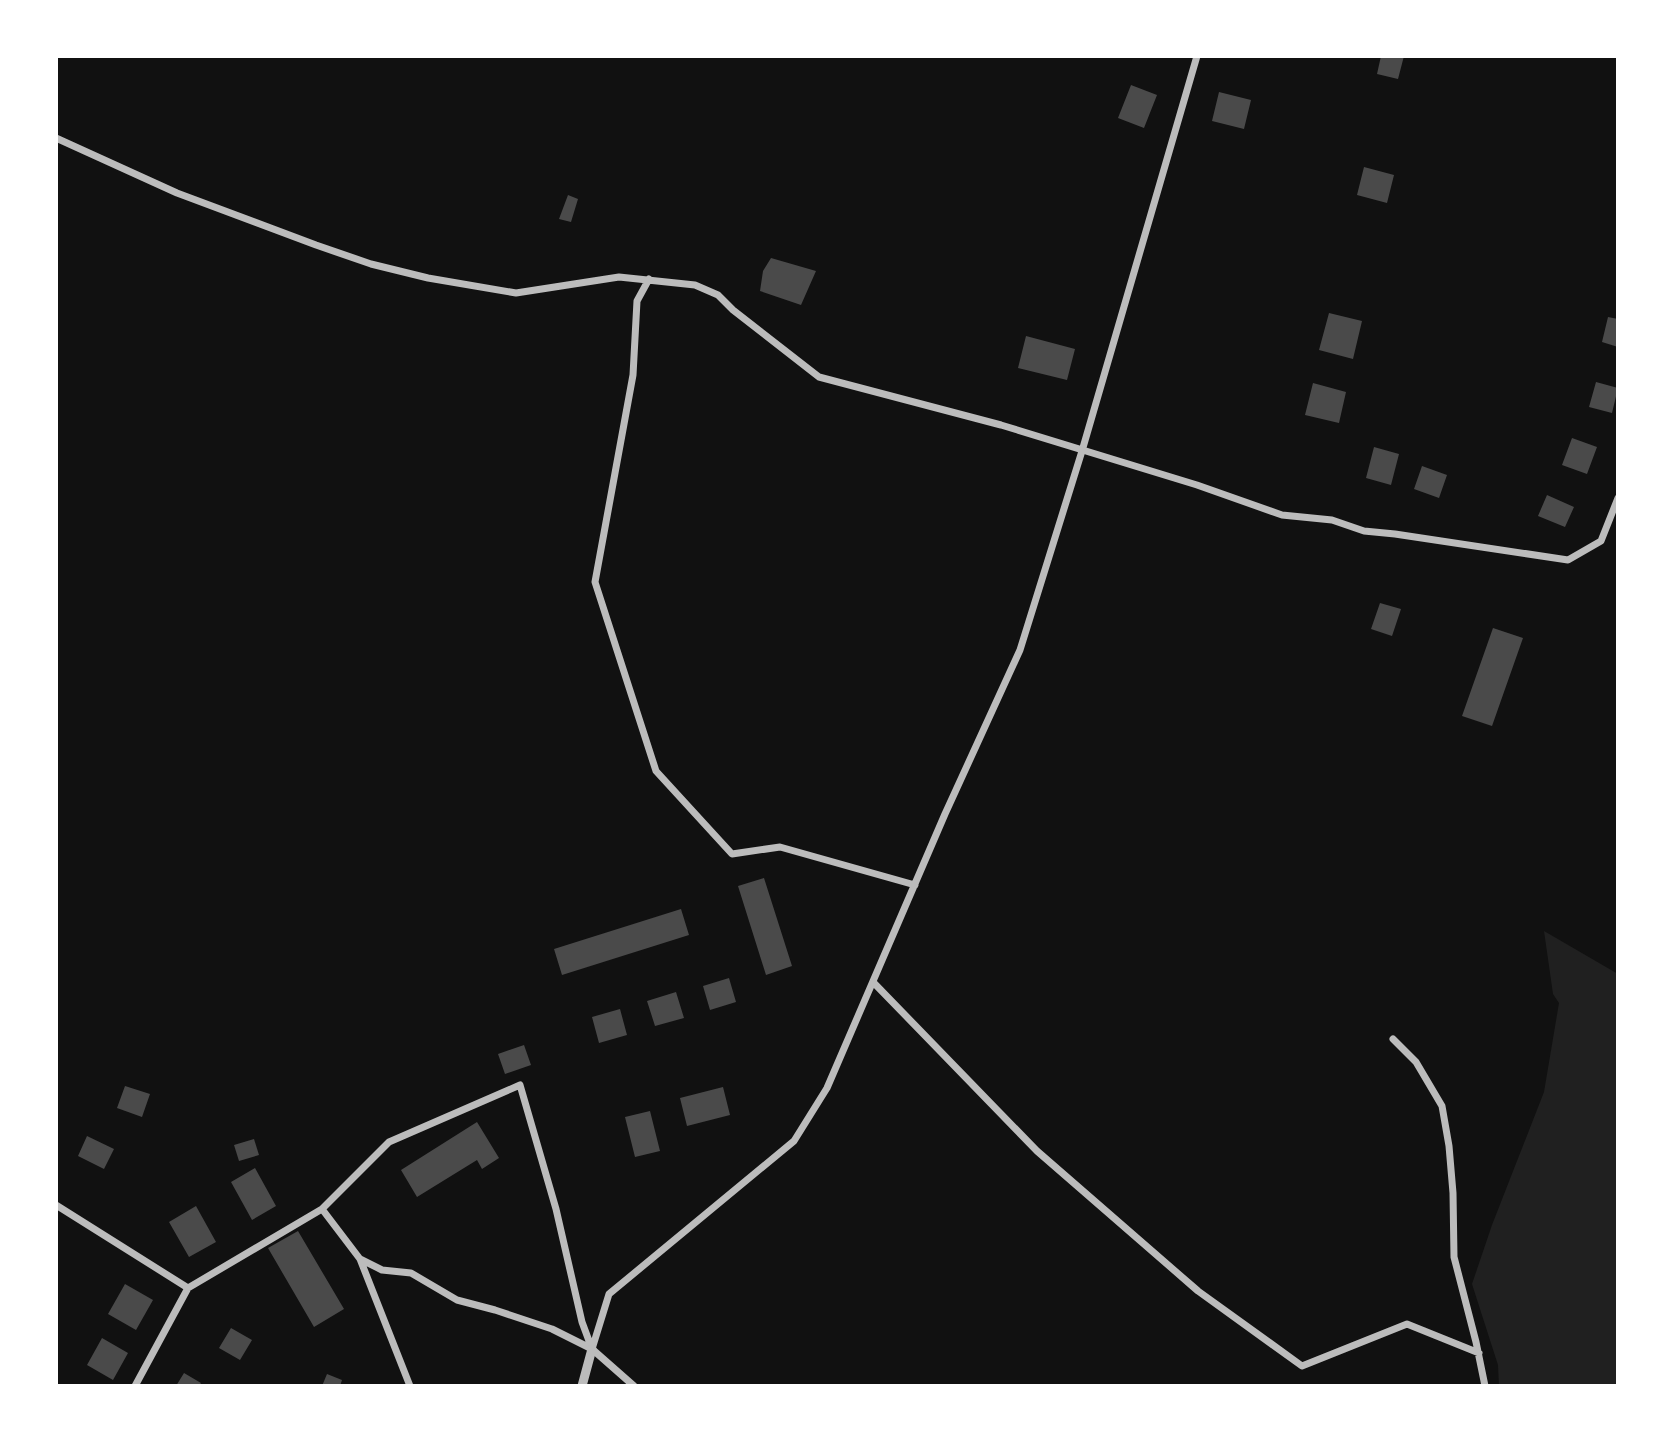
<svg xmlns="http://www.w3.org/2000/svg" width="1674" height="1442" viewBox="0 0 1674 1442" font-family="'Nunito Sans',sans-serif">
  <rect width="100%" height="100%" fill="#111"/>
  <path fill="#202020" d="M1544,931L1618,974V1386H1499L1498,1365L1472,1284L1492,1225L1544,1092L1559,1003L1553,994Z"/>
  <path fill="#4a4a4a" d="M1381,56H1404L1398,79L1377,74Z
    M1131,85L1157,95L1144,128L1118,118Z
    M1219,92L1251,100L1244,129L1212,121Z
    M1364,167L1394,175L1387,203L1357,195Z
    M568,195L578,199L571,222L559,219Z
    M771,258L816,271L801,305L760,291L763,271Z
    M1329,313L1362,321L1353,359L1319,350Z
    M1608,317L1618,319V347L1602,342Z
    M1026,336L1075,349L1067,380L1018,368Z
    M1596,382L1618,388L1612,413L1589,407Z
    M1313,383L1346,392L1339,423L1305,415Z
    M1572,438L1597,447L1587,474L1562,465Z
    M1374,447L1399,454L1391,485L1366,478Z
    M1422,466L1447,475L1439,498L1414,489Z
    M1547,495L1574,507L1565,527L1538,516Z
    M1380,603L1401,609L1392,636L1371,629Z
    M1493,628L1523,638L1492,726L1462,716Z
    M764,878L792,966L766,975L738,886Z
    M681,909L689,935L562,975L554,949Z
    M729,978L736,1002L710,1010L703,986Z
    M676,992L684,1018L655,1026L647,1001Z
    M620,1009L627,1035L599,1043L592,1017Z
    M524,1045L531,1065L505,1074L498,1054Z
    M125,1086L150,1094L142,1117L117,1108Z
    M723,1087L730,1115L687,1126L680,1098Z
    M650,1111L660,1151L635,1157L625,1117Z
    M477,1122L499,1158L482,1169L477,1160L417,1197L401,1170Z
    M87,1136L114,1149L104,1169L78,1156Z
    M254,1139L259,1155L239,1161L234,1145Z
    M255,1168L276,1206L252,1220L231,1182Z
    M196,1206L216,1242L189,1257L169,1222Z
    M298,1231L344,1309L314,1327L268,1248Z
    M125,1284L153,1300L136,1330L108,1314Z
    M231,1328L252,1340L240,1360L219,1348Z
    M102,1338L128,1353L113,1380L87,1365Z
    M184,1373L201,1383L199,1386H176Z
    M327,1374L342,1380L340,1386H322Z"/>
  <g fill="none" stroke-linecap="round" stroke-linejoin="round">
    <path stroke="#bcbcbc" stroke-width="7" d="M56,138L177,193L316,245L371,264L428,278L516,293L619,277L695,285L718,295L733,310L819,377L1001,425L1197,485L1282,515L1332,520L1364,531L1395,534L1568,560L1601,541L1618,498
      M649,279L637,301L633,375L595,582L656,771L732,854L780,847L915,885
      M873,982L1037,1151L1198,1291L1302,1366L1407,1324L1479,1353
      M1393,1039L1416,1062L1442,1106L1449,1146L1453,1193L1454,1257L1476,1342L1485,1386
      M56,1205L188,1288
      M322,1209L360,1259L410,1386
      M360,1259L382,1270L411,1273L457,1300L495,1310L552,1329L592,1349L634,1386
      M188,1288L322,1209L389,1142L520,1085L556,1209L582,1322L592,1349
      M592,1349L609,1294L794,1141L827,1088L945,814L1020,650L1082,451L1197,56
      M135,1386L188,1288"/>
    <path stroke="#bcbcbc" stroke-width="9" d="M582,1386L592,1349"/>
  </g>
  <rect width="1674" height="1442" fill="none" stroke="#ffffff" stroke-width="116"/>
</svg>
